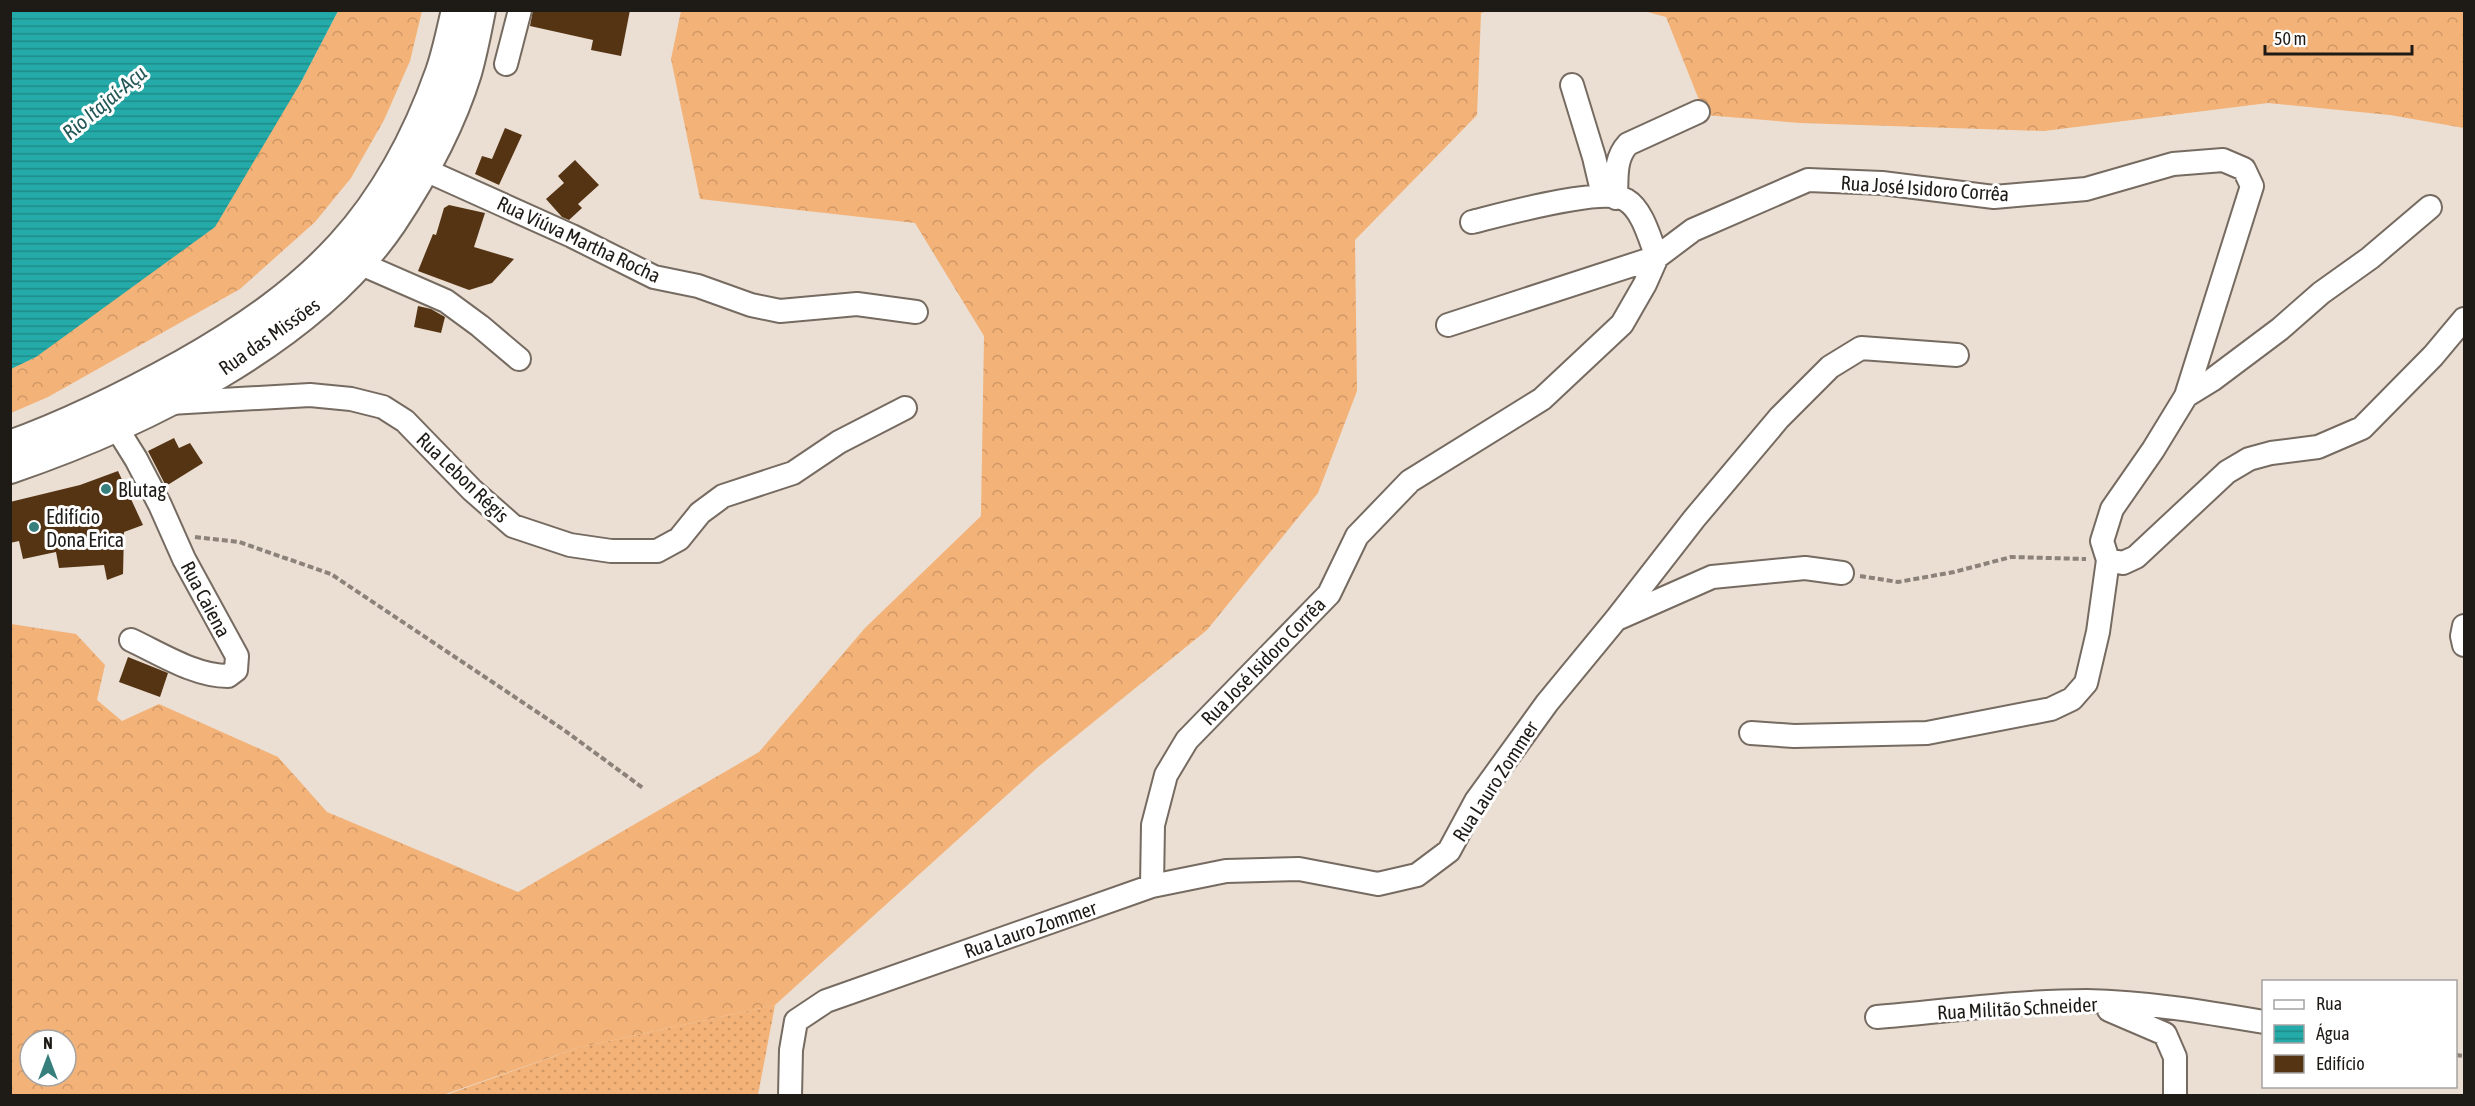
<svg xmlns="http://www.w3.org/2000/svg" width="2475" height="1106" viewBox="0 0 2475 1106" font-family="'Asap Condensed',sans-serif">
  <defs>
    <pattern id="grass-dots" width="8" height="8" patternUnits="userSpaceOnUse" patternTransform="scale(1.5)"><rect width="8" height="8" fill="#f3b277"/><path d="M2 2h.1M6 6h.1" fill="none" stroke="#d09866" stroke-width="1.8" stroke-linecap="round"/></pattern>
    <pattern id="forest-crowns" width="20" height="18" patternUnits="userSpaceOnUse" patternTransform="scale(1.5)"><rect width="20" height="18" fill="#f3b277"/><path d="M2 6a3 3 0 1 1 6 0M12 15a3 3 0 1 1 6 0" fill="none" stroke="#d09866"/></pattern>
    <pattern id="water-rules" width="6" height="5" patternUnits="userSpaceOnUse" patternTransform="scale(1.5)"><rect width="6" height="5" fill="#24aba9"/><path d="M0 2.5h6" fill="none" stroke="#1f8a89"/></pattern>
  </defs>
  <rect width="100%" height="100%" fill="#ebded3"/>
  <path fill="url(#grass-dots)" d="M775,1005L758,1095L443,1096L577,1048Z"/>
  <path fill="url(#forest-crowns)" fill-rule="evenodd" d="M338,11H422L410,61L384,120L351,178L315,222L240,289L48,397L11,413L10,369L36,357L301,82Z
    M681,11H1489L1481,13L1477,115L1355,240L1357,391L1318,493L1207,630L1038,767L775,1005L577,1048L443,1095H11V624L76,634L105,665L97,700L122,721L159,704L278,757L327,812L518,892L759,752L865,628L981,516L984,336L915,223L700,199L671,59ZM30,1040H66V1076H30Z
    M1644,11H2464V128L2390,115L2268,103L2044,131L1800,123L1705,115L1666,17Z"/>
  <path fill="url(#water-rules)" d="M10,11H338L301,82L215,227L36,357L11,369Z"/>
  <path fill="#553414" d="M533,10H630L621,56L591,50L593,40L530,26Z
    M505,128L522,135L499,185L475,174L482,156L492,159Z
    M575,160L599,185L578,204L582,208L569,220L562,217L546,199L564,183L558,176Z
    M449,205L485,213L474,247L514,259L492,283L469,290L418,271L433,234L436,235L444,208Z
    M418,306L431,309L445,317L441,333L414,327Z
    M174,438L179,448L190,443L203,463L166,486L148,451Z
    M118,471L143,525L124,532L123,574L107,580L104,565L59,568L56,552L23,559L19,541L10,543V502L80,485Z
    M128,657L168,673L160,697L119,682Z"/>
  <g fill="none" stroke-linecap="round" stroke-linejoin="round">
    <g stroke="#766b61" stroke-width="26">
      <path id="minor" d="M506,64L520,10
        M1572,85L1594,157L1603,195
        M423,169L572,236L654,277L698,286L751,305L780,311L857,304L916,312
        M1616,198C1617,178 1614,159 1628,144L1698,112
        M1472,222C1500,215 1604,186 1626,200C1643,210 1650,240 1657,257
        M359,263L446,301L480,326L519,359
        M1448,325L1657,257
        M2186,396L2212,380L2280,329L2321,293L2370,258L2430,207
        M170,403L310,395L351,399L383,407L405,421L472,490L513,526L570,545L611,551H657L679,539L700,513L723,496L793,473L839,442L905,408
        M116,427L136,459L160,505L184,559L237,656L236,670L228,676C195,676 161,654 131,640
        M1619,618L1712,577L1805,568L1842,573
        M2464,626L2462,636L2464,645
        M1751,733L1794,736L1927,733L2051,709L2072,699L2086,683L2098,632L2108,560
        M1152,886L1153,825L1166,775L1187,740L1329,594L1357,536L1410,481L1542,399L1622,324L1645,284L1657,257L1693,230L1808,180L1882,183L1994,197L2086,189L2173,164L2223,160L2244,169L2252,186L2186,396L2153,450L2112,509L2102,541L2108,560L2123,563L2136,557L2227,472L2249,459L2271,453L2318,447L2362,428L2433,356L2464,319
        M2109,1010L2165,1034L2175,1057V1096
        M1877,1017C1947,1011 2017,1001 2087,1001C2146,1002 2205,1012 2264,1022
        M790,1096L791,1050L796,1021L826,1001L1152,886L1226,871L1299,869L1378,884L1417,875L1449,851L1476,801L1547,703L1617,618L1694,519L1779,418L1830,367L1861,348L1957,355"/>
    </g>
    <g stroke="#766b61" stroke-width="32">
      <path id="major" d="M10,445C71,423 127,395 183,364C314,290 389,216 440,72C447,52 451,31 456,10
        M10,469C142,424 312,341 392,223C422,178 451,125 467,73C473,52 477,31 481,10"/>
    </g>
    <path stroke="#8b827a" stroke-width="4" stroke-dasharray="6 3" stroke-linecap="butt" d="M195,537L239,542L331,574L564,730L643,788
      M1860,576L1898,582L1954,572L2011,557L2086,559
      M2456,1055L2464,1056"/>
    <use href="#minor" stroke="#fff" stroke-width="22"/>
    <use href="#major" stroke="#fff" stroke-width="28"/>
  </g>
  <g fill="#367f7d" stroke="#fff" stroke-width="2">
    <circle cx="106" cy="489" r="6"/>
    <circle cx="34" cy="527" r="6"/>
  </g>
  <g text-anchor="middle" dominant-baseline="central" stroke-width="6" stroke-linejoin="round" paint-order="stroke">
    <g font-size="20" fill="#1e1a16" stroke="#fff">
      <text transform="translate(1925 188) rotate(4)">Rua José Isidoro Corrêa</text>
      <text transform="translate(579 239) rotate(25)">Rua Viúva Martha Rocha</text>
      <text transform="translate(269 336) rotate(-35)">Rua das Missões</text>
      <text transform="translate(463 477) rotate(44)">Rua Lebon Régis</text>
      <text transform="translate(206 599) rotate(62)">Rua Caiena</text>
      <text transform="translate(1263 661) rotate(-46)">Rua José Isidoro Corrêa</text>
      <text transform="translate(1495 781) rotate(-57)">Rua Lauro Zommer</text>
      <text transform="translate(1030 929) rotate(-19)">Rua Lauro Zommer</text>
      <text transform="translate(2017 1008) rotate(-3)">Rua Militão Schneider</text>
    </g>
    <g font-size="20" fill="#1e1a16" stroke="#fff" text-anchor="start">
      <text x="118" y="489">Blutag</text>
      <text x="46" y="516">Edifício<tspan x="46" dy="23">Dona Erica</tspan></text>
    </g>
    <g font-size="21" font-style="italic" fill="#245857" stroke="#fff">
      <text transform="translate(104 102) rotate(-40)">Rio Itajaí-Açu</text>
    </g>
  </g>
  <rect width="2475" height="1106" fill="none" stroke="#1e1a16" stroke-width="24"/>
  <rect x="2262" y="980" width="195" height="108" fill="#ffffff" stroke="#a5a3a2" stroke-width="1.5"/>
  <rect x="2274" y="1000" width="30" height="9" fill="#ffffff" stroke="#a5a3a2" stroke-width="1.5"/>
  <text x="2316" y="1010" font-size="18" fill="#1e1a16">Rua</text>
  <rect x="2274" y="1025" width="30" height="18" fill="url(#water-rules)" stroke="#a5a3a2" stroke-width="1.5"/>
  <text x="2316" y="1040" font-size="18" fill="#1e1a16">Água</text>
  <rect x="2274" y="1055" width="30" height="18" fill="#553414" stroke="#a5a3a2" stroke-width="1.5"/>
  <text x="2316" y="1070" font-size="18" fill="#1e1a16">Edifício</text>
  <g transform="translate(48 1058)"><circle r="28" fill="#ffffff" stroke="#a5a3a2" stroke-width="1.5"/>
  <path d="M0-4.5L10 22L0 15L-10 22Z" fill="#367f7d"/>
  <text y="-9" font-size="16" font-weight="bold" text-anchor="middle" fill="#1e1a16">N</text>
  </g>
  <path d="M2265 45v9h147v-9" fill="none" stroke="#1e1a16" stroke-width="3"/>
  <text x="2274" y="45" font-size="18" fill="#1e1a16" stroke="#ffffff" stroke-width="4.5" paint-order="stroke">50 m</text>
</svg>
